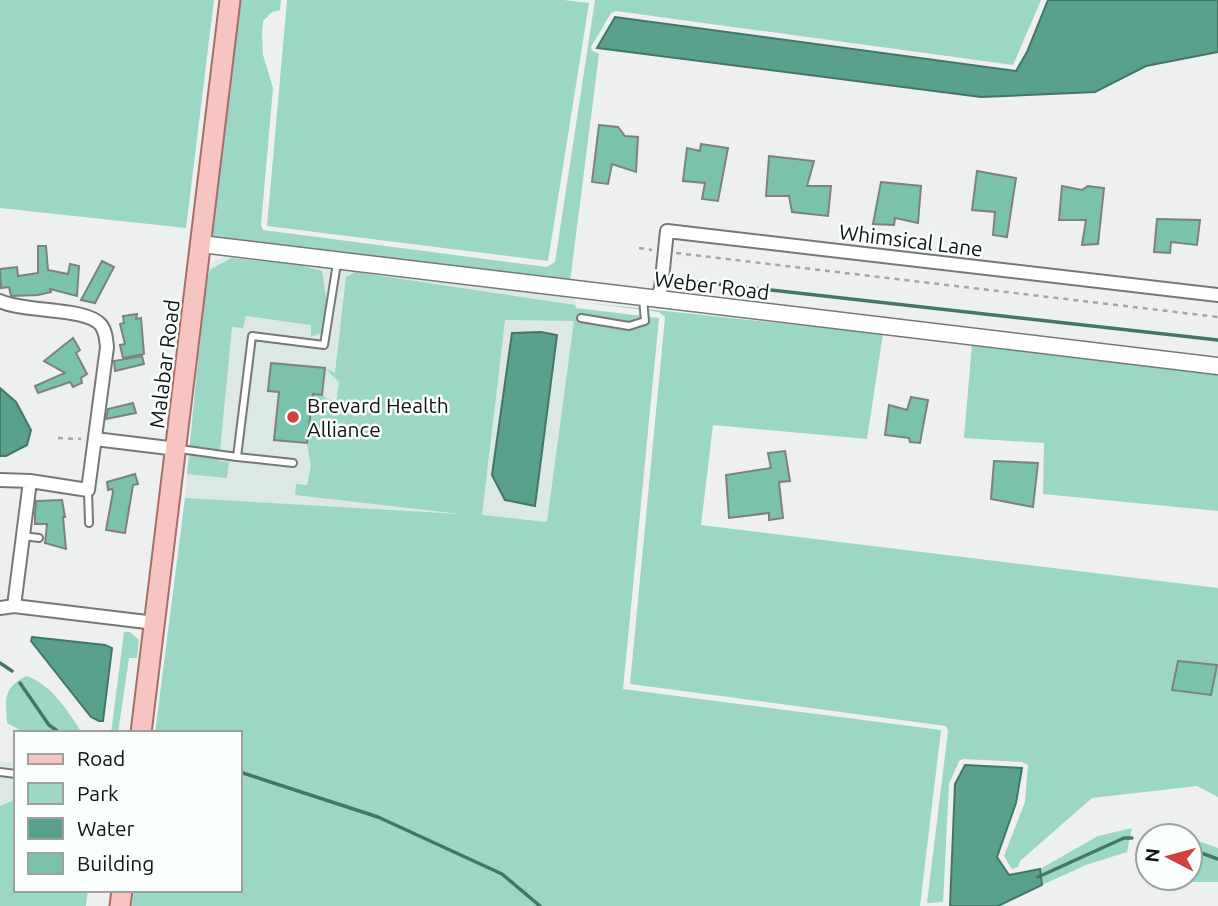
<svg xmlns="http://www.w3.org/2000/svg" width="1218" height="906" viewBox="0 0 1218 906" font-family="Ubuntu,sans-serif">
  <rect width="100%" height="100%" fill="#edf0ef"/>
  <path fill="#dbe8e3" d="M226,256L575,297L576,308L548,522L482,515L185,498L204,279L214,261Z
    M0,761L16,763V801L0,806Z"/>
  <path fill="#9cd6c4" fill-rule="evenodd" d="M0,0H214L186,228L0,208Z
    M238,0H281L280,10L272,12L263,21L262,35L263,55L273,88L261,225L263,230L547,267L555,262L595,0H1041L1013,65L616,11L611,13L591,47L592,51L599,54L570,282L209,239Z
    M287,0H564L589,3L548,261L267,226Z
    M231,258L300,265L322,271L327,304L321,333L311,337V325L246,316L243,328L232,327L219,461L229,462L227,478L187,474L205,290L210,270Z
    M355,272L575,305L576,308L659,318L623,689L941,730L920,906H132L134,890H240V733H155L185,498L461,514L295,495L296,484L307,485L311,466L307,443L313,394L322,395L336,405L339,382L325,368L335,373L346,277ZM505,320L574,321L547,522L482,515Z
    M581,302L883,334L867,439L713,425L701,525L1218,588V797L1197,786L1092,798L1020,861L1018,867L1012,869L1004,856L1025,802L1028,765L1022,762L963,759L959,761L949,784L943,902L927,903L948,731L946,726L630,684L665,317L659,312Z
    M972,344L1218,373V511L1043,494L1044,443L964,438Z
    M124,632H130L139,640L137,658H129L118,733H111Z
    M26,676C50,683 69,712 82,733H25L7,723C6,699 2,689 26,676Z
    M14,800L16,801V890H88L86,906H0V806Z
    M1132,828L1127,852L1086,865L1042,885L1040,869L1098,836Z
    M1190,838L1218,848V882H1187L1183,878H1190Z"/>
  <path fill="#5aa18d" stroke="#447668" stroke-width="2" d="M1048,0H1218V52L1146,66L1095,92L981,97L597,48L615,17L1016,71L1027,52Z
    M541,332L557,335L535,506L505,500L492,475L512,333Z
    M0,388L16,402L31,430L27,445L6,456H0Z
    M32,637L105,645L112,648L103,721H99L91,717L31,641Z
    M965,765L1022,768L1016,803L997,857L1009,875L1040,869L1042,885L998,906H950L955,784Z"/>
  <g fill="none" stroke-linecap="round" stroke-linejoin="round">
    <path stroke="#447668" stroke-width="3.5" d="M690,281L1218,340
      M0,663L12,671
      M20,683L49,725L60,733
      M240,772L378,817L502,874L540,906
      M1190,849L1218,859
      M1038,877L1124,838H1132"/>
  </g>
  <path fill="#7bc2ad" stroke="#7e8180" stroke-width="2" d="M599,125L618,127L625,136L638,137L636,172L612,164L608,184L592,182Z
    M701,144L728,148L718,201L702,199L705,183L683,181L687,148L700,151Z
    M769,156L814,161L807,186H831L828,216L792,212L789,196H766Z
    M977,171L1016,178L1007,237L993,235L995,212L972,210Z
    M881,182L921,186L918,223L895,218L894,225L873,224Z
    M1062,186L1082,190L1088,186L1104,188L1098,244L1082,245L1086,220H1059Z
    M1157,219L1200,220L1197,245L1171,242L1170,253L1154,252Z
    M38,246H46L48,270L68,274L70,264L79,266L77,296L50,289L51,292L38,295L11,296L9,287L1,288L0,269L17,267L18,276L38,273Z
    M102,261L114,267L95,303L81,300Z
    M137,314L136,319L141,318L144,354L123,358L120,345L125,344L120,324L124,323L123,316Z
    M73,338L80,350L76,353L87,374L81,378L82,383L73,387L70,382L38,393L35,386L65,373L44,361Z
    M142,356L144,364L115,371L114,361Z
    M271,363L325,368L322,395L313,394L307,443L274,440L279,392L268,391Z
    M911,397L928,400L920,443L910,442L909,438L885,435L889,405L907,410Z
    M133,403L136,413L106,419L108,409Z
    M785,451L790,481L779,482L783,518L769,520V513L729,518L726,475L771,468L768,453Z
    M994,461L1038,463L1033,507L991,499Z
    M135,474L138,484L133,485L125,533L106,530L113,492L112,489L108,490L107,482Z
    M62,500L65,517H63L66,549L45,543L47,524H35V514L36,501Z
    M1178,661L1217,665L1211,695L1172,690Z"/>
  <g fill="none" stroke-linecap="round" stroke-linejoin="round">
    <g stroke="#757877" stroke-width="10">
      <path id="service" d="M581,318L629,326L645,321L643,299
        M180,449L237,457
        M293,463L237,457L252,336L324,345L337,263
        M88,490L89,523
        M23,536L39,538
        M0,772L16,774"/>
    </g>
    <g stroke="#757877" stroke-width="16">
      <path id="minor" d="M657,299L661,288L667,231L1218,295
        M0,301C26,313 86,307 101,325C106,332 106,339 107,347L88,490L30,481L0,480
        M95,439L177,449
        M14,606L30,481
        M0,608L14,606L155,623"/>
    </g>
    <g stroke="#757877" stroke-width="19">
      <path id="tertiary" d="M201,244L1218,366"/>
    </g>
    <g stroke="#a46e69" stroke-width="23">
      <path id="primary" d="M141,733L230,0
        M120,906L122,890"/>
    </g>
    <path stroke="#a3a6a5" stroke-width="2.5" stroke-dasharray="5 5" stroke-linecap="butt" d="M639,248L652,250
      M676,253L1218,317
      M58,438L81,439"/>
    <use href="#service" stroke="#fff" stroke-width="6"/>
    <use href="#minor" stroke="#fff" stroke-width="12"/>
    <use href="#tertiary" stroke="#fff" stroke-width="16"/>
    <use href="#primary" stroke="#f7c5c1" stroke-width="19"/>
  </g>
  <circle fill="#d04140" stroke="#fafefc" stroke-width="2.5" cx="293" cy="417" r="7"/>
  <g text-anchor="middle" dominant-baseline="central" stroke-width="5" stroke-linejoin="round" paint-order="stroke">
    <g font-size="21" fill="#121313" stroke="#fafefc">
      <text transform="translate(911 240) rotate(7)">Whimsical Lane</text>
      <text transform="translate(712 285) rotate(7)">Weber Road</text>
      <text transform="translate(164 364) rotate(-83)">Malabar Road</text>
    </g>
    <g font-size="21" fill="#121313" stroke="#fafefc" text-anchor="start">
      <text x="307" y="405">Brevard Health<tspan x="307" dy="24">Alliance</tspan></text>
    </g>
  </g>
  <rect x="14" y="731" width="228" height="161" fill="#fafefc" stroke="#9da09f" stroke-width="2"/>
  <rect x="28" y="754" width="35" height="10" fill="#f7c5c1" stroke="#9da09f" stroke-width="2"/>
  <text x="77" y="766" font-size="21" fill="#121313">Road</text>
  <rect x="28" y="783" width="35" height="21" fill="#9cd6c4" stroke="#9da09f" stroke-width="2"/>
  <text x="77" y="801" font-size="21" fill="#121313">Park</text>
  <rect x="28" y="818" width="35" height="21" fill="#5aa18d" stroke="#9da09f" stroke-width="2"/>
  <text x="77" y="836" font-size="21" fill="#121313">Water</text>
  <rect x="28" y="853" width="35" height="21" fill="#7bc2ad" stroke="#9da09f" stroke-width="2"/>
  <text x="77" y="871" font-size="21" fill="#121313">Building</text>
  <g transform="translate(1169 857) rotate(276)"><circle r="33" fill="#fafefc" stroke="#9da09f" stroke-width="2"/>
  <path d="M0-5L12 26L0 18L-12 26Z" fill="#d04140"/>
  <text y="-10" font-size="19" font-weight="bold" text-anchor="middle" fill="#121313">N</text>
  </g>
</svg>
